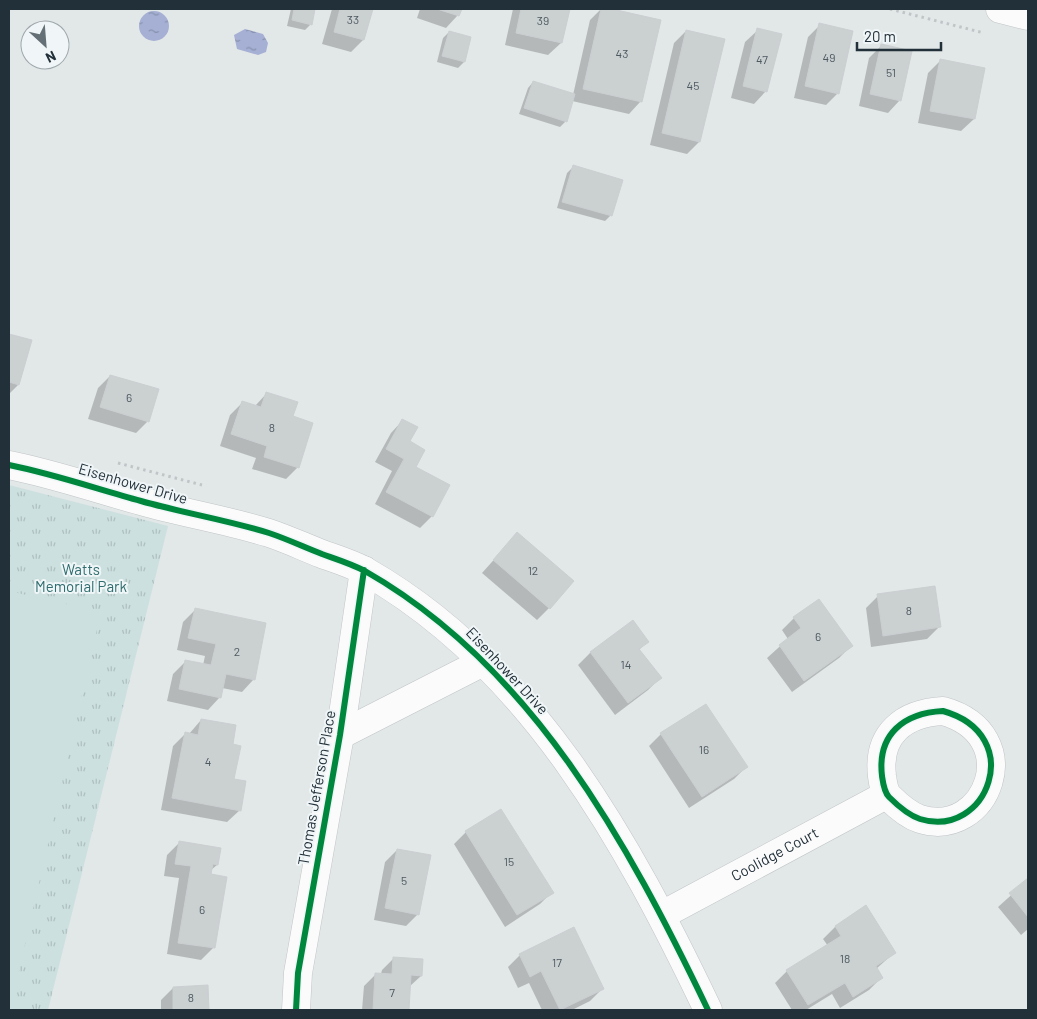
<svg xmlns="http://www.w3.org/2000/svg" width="1037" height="1019" font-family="Barlow,sans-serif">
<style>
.grass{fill:url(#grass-tufts)}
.pitch{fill:#cce0df}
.water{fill:url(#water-ripples)}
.shadow{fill:#0003}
.building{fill:#cbd0d1;stroke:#cbcfd1}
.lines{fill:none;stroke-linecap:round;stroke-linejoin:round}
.street-casing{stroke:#c1c5c6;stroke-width:29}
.path{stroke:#c0c5c8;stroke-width:3;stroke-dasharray:2.5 4;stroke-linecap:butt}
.street{stroke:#fbfbfc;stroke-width:28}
.cycleway-casing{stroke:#f0f6f7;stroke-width:9}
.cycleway{stroke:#00873e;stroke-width:6}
.labels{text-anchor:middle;stroke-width:4;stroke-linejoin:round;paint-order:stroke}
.number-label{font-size:12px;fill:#4d5960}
.street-label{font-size:15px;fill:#223039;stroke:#f0f6f7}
.park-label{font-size:15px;fill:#2f6c6e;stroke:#f0f6f7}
</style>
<defs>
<pattern id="grass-tufts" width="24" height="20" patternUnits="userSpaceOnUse" patternTransform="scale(1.25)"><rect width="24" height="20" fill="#cce0df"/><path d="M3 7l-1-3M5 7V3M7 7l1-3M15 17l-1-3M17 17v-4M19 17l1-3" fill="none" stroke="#afc0c0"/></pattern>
<pattern id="water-ripples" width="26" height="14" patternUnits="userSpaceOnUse" patternTransform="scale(1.25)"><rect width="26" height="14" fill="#a5b0d4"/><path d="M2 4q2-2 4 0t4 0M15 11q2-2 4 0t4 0" fill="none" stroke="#8690ad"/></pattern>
</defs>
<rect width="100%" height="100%" fill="#e2e7e8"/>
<path class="grass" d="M9,485l159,41 -120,484h-39z"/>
<path class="pitch" d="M9,591l92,21 -91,398h-1z"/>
<path class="water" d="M139 26a15 15 0 1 1 30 0a15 15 0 1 1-30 0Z
M245,29l18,5 5,9 -2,9 -8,3 -21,-6 -3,-14z"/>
<path class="shadow" d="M291,9h23l-3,15 -6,6 -18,-4z
M332,9h39l-8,31 -12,12 -29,-8z
M420,9h40l-2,6 -12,13 -29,-10z
M513,9h55l-7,34 -13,12 -43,-10z
M601,9l59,12 -19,80 -12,13 -57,-13 -6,20 -6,6 -41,-13 9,-26 5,-6 40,13 17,-75z
M820,25l18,68 -12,12 -32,-7 14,-61z
M758,30l8,61 -12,13 -23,-6 14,-56z
M686,31l13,111 -12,12 -37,-9 24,-102z
M449,32l21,6 -6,24 -6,6 -21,-6 6,-24z
M881,46l19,54 -12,13 -29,-7 10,-48z
M940,61l34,58 -13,12 -43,-8 10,-50z
M573,167l38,48 -6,6 -48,-13 10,-35z
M9,335l21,6 -12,44 -9,9z
M110,376l38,45 -12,12 -48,-14 10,-31z
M267,393l24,24 7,50 -12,12 -34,-10 4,-11 -36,-12 10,-31 12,-12 13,3z
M403,420l11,48 18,48 -12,12 -45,-24 17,-33 -17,-9 16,-29z
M517,534l32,74 -12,12 -55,-47z
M878,596l61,31 -12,12 -56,8 -5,-39z
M195,610l59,69 -12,13 -20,-4 -2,9 -12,13 -41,-9 6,-27 13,-13 17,4 2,-9 -28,-6 6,-28z
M794,618l57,28 -12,12 -47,34 -25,-34 21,-19 -6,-9z
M632,622l15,19 -8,9 21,28 -12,12 -33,25 -37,-50 12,-12z
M201,720l30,25 2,35 7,30 -13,12 -66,-12 12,-64 12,-12h4z
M661,734l85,33 -12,12 -45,29 -40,-62z
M466,832l86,60 -12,12 -35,23 -51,-83z
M180,842l37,23 -6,5 3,77 -13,13 -34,-6 12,-76 -15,-2 3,-21z
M397,850l21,64 -12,12 -32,-6 11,-58z
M1028,880v49l-7,6 -23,-28z
M866,907l28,46 -18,16 5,9 -12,12 -29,18 -8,-14 -26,16h-14l-17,-27 12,-12 41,-25 -5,-7 12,-12z
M520,955l82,34 -12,12 -18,9h-30l-13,-27 -11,5 -10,-21z
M394,958l27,18 -12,11 -1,23h-46l2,-24 12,-12h5l1,-4z
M207,986l1,24h-47v-10l12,-12z"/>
<path class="building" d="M294,9h21l-3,16 -20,-5z
M340,9h33l-9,31 -30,-8z
M437,9h25l-3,7z
M521,9h49l-8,34 -46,-10z
M601,9h11l49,11 -19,82 -59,-13z
M819,23l34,8 -14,63 -34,-8z
M757,28l25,6 -15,58 -24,-6z
M686,30l39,9 -25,103 -38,-9z
M449,31l22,6 -6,25 -23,-6z
M881,44l31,7 -11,50 -31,-7z
M940,59l45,9 -10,51 -45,-8z
M533,81l42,13 -8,28 -43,-14z
M573,165l50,15 -11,36 -50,-14z
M9,334l23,6 -13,45 -10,-3z
M110,375l49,14 -10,33 -49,-15z
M266,392l32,10 -5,14 20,7 -14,45 -35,-11 3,-11 -36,-12 11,-33 19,6z
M402,419l16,8 -8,14 15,9 -9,17 34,18 -17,32 -47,-25 18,-33 -18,-10z
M517,532l57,49 -24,28 -57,-49z
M935,586l6,41 -58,9 -6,-42z
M819,599l34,47 -49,35 -25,-36 22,-17 -8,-11z
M195,608l71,15 -11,57 -29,-6 -5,24 -42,-9 6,-29 26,5 5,-21 -28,-6z
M633,620l16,22 -10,7 23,29 -34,25 -38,-51z
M706,704l42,63 -46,30 -42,-64z
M201,719l35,6 -3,19 8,2 -7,33 12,2 -5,30 -69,-13 13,-66 13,3z
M501,809l53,84 -37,22 -52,-84z
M179,841l42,7 -3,17 -5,-1 -2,10 16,3 -12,71 -37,-5 13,-77 -16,-2z
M397,849l34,6 -12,60 -34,-7z
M1028,878v39l-19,-24z
M866,905l30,48 -20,13 7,12 -30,19 -8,-14 -37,22 -22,-35 55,-34 -6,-10z
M574,927l30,62 -44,21 -19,-39 -11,6 -11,-23z
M393,957l30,2 -1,17 -11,-1 -2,35h-36l2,-37 17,1z
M208,985l1,25h-36v-23z"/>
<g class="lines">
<defs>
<g id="street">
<path d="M1000,9l28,7"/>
<path d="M9,465c45,9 88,24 132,36 42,12 86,19 128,32 18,6 35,14 53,21 14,5 30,10 43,17 167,95 263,272 343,439"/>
<path d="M943,711c85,24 44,129 -23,108 -12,-4 -22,-13 -31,-22 -5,-5 -6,-14 -7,-21 -5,-42 22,-63 61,-65z"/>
<path d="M340,735l143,-73"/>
<path id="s1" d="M662,915l224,-120"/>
<path d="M296,1010l2,-37 42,-238 24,-165"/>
</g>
</defs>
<use href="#street" class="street-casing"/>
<path class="path" d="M890,9l94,24
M118,463l84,22"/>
<use href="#street" class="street"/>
<defs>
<path id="cycleway" d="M9,465c45,9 88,24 132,36 42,12 86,19 128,32 18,6 35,14 53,21 14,5 30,10 43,17 167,95 263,272 343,439
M943,711c85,24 44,129 -23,108 -12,-4 -22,-13 -31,-22 -5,-5 -6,-14 -7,-21 -5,-42 22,-63 61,-65z
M296,1010l2,-37 42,-238 24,-165"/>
</defs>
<use href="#cycleway" class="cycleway-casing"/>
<use href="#cycleway" class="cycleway"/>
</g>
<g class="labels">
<g class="number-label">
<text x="353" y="24">33</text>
<text x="543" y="25">39</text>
<text x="622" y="58">43</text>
<text x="829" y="62">49</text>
<text x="762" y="64">47</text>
<text x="891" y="77">51</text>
<text x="693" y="90">45</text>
<text x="129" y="402">6</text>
<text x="272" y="432">8</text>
<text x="533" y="575">12</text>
<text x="909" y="615">8</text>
<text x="818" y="641">6</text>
<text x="237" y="656">2</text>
<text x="626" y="669">14</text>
<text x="704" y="754">16</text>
<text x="208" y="766">4</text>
<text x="509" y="866">15</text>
<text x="404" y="885">5</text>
<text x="202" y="914">6</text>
<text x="845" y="963">18</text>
<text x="557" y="967">17</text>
<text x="392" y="997">7</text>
<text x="191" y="1002">8</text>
</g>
<g class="street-label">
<text transform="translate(133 484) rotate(16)" y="5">Eisenhower Drive</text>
<text transform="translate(507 671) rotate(47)" y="5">Eisenhower Drive</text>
<text transform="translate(317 788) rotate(-80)" y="5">Thomas Jefferson Place</text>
<text dy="5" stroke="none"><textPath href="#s1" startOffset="128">Coolidge Court</textPath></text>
</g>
<g class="park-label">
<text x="81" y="575">Watts<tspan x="81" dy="17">Memorial Park</tspan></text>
</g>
</g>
<rect width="1037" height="1019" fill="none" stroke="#223039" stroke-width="20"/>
<g transform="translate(45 45) rotate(154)"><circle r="24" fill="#f0f6f7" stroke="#9ea7ab"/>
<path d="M0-4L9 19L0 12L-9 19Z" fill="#657076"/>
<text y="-8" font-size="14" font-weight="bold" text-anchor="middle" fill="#223039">N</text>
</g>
<path d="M857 42v8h84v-8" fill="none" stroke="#223039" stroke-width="2.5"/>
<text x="864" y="42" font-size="15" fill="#223039" stroke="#f0f6f7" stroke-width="4" paint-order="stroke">20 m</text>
</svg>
